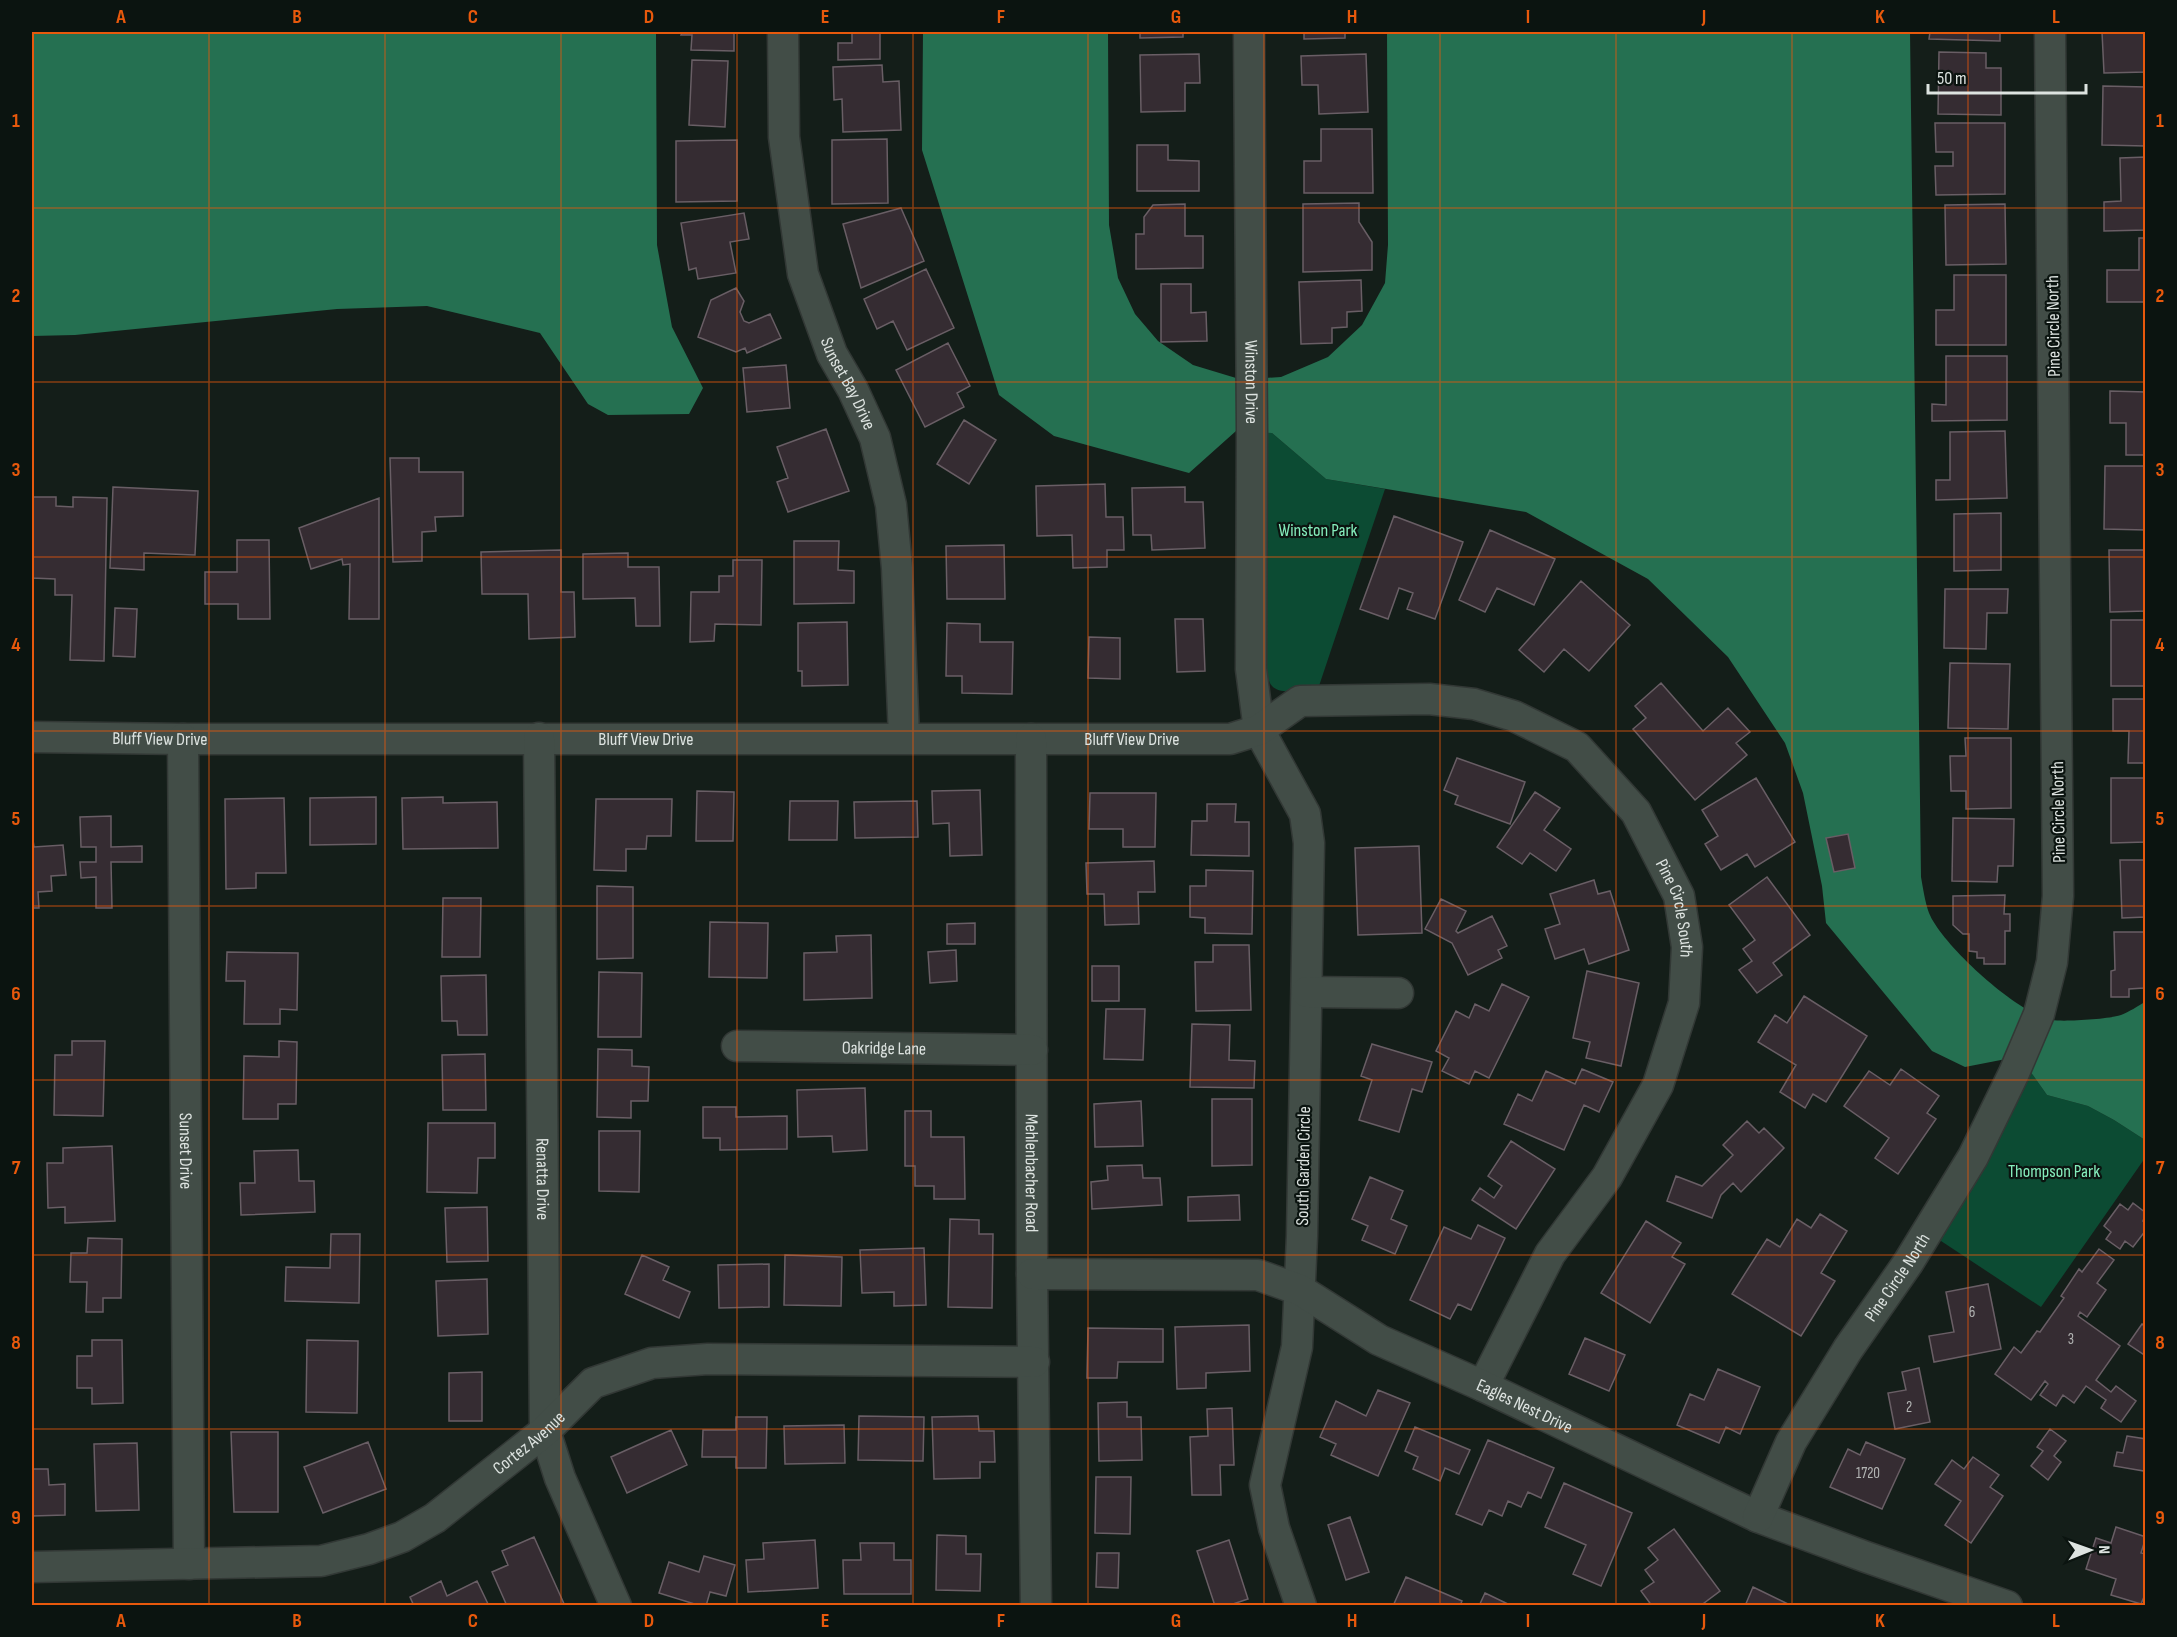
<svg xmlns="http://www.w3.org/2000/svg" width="2177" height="1637" font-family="'Sofia Sans Condensed',sans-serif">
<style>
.green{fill:#0c4b33}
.water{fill:#257051}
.building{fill:#352c32;stroke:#695e65;stroke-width:1.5}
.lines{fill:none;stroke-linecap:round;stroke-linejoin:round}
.minor-casing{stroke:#323835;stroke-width:33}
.minor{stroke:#424d47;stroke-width:30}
.grid{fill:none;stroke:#e8590c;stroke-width:1.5;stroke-opacity:0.55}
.labels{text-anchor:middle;stroke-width:4.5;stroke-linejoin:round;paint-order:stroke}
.number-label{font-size:15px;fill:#b3b5b4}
.street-label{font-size:18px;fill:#dde3e0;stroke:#0b1410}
.park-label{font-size:18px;fill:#85edbc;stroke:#0b1410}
.neatline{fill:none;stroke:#e8590c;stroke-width:2}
.grid-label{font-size:20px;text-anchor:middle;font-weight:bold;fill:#e8590c}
</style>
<rect width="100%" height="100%" fill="#141e19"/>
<path class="green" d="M1265,431l7,2 54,46 59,10 -66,197c-13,2 -36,11 -47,0 -3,-3 -4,-9 -6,-13z
M2030,1071l17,24 41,11 26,14 31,20v18l-104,149 -103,-68z"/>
<path class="water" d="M32,32h624l1,213 15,82 31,61 -14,26 -81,1 -20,-11 -48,-71 -113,-27 -90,3 -262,26 -43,1z
M923,32h185l1,193 9,53 17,36 23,27 35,24 43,13h29l16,-1 47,-20 34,-32 23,-42 3,-38 -1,-213h523l11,845c2,11 4,25 8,36 13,32 89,101 123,107 12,2 58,-1 69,-5 8,-3 17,-9 24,-13v138l-31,-20 -26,-14 -41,-11 -17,-24 -24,-12 -41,8 -33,-16 -106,-128 -4,-37 -19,-93 -18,-50 -57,-86 -80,-78 -122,-67 -200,-33 -54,-46 -36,-2 -47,42 -135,-37 -55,-41 -77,-245z"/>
<path class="building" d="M682,32h52v19l-43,-1 1,-15h-11z
M852,32h28v27l-42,1v-17h14z
M1140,32h43v5l-43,1z
M1304,32h41v6l-41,1z
M1930,32h70v9l-71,-2z
M2102,32h44v40l-42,1z
M1939,52l47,1v15h15v47l-63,-1z
M1199,54l1,29h-15v28l-44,1 -1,-57z
M1366,54l2,58 -49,2 -1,-29h-16l-1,-29z
M692,60l36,1 -3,66 -36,-2z
M882,65l1,17 16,-1 2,49 -58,2 -1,-33 -8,1 -1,-33z
M2103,86l43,1v59l-44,-1z
M1935,123h70v71l-69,1 -1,-29h18v-14h-17z
M1321,129h51l1,64h-69v-32h17z
M887,139l1,64 -56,1v-64z
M737,140v61l-61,1v-61z
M1137,145h31v15l31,1v30h-62z
M2146,157v73l-42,1v-29l17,-1 -1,-43z
M1359,203v19l13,20v28l-69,2v-68z
M1185,204v32h18v32l-67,1v-35h8v-17l9,-12z
M2005,204l1,60 -60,1 -1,-60z
M901,208l23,53 -63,27 -18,-64z
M744,213l5,26 -19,3 6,31 -38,6 -2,-11 -7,2 -8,-47z
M2139,238h7v64h-39v-32h32z
M926,269l28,59 -47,22 -14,-29 -16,8 -13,-30z
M1954,275h52v70h-70v-35h18z
M1361,280l1,31 -15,1v15l-15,1v15l-31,1 -2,-62z
M1161,284h30v29l15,-1 1,29 -46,1z
M736,288l8,13 -4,11 4,9 5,2 21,-9 11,24 -34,15 -2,-5 -9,4 -38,-15 13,-37z
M948,343l22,43 -13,7 7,14 -39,20 -29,-57z
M1946,356h61v64l-75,1v-17l14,1z
M786,365l4,43 -43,4 -4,-44z
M2110,391l36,1v63h-20v-32h-16z
M964,420l32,20 -27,44 -32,-20z
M826,429l23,62 -61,21 -11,-30 11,-4 -11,-31z
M2005,431l2,67 -71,2v-20h14v-48z
M390,458h29v14h44v44l-28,1 1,14 -14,1v29l-29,1z
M2105,466h41v64l-42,-1z
M1105,484l1,33h17l1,33h-17v17l-34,1 -1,-33 -35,1 -1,-50z
M113,487l85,4 -3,64 -51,-2v17l-34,-2z
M1185,487v15h18l2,46 -53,2 -1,-15h-18l-1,-47z
M32,497h24v9l17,1v-10l34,1 -3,163 -34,-1 2,-65h-17v-16l-23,-1z
M379,498v121h-30l1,-55 -7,1 -1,-6 -31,10 -12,-41z
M2001,513v57l-47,1v-57z
M1394,516l69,26 -28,77 -28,-10 6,-16 -14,-5 -11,31 -28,-10z
M1490,530l65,29 -21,46 -37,-17 -12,24 -26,-12z
M237,540h32l1,79h-32v-15h-33v-32h32z
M794,541h45l-1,29 16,1v32l-60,1z
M1004,545l1,54h-58l-1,-53z
M561,550v42h13l1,45 -46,2 -1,-45h-46l-1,-42z
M2109,550h37v61l-36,1z
M628,553v14h31l1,59h-24l-1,-28 -52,1v-45z
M733,560h29l-1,65 -46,-1 -1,17 -24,1 1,-50h28v-16h14z
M1581,581l49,44 -41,46 -25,-22 -20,23 -25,-22z
M1945,589h63l-1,24h-20l-1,36 -42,-1z
M115,608l22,1 -2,48 -22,-1z
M1175,619h28l2,52 -28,1z
M2111,620h35v66h-35z
M847,622l1,63 -46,1v-15h-4v-48z
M947,623l33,1v18h33l-1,52 -50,-1v-17h-16z
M1089,637l31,1v41l-32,-1z
M1950,663l60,1 -2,65 -60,-1z
M1661,683l42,48 25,-23 22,24 -14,11 11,12 -52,45 -62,-71 13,-11 -11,-12z
M2113,699h33v64h-18l1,-32h-16z
M1965,738h46v70l-45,1v-18h-15l-1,-35h16z
M1457,758l68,24 -15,42 -55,-20 3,-8 -14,-6z
M1756,778l39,64 -40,25 -8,-13 -26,16 -16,-26 13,-8 -16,-26z
M2111,778h35v64l-35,1z
M980,790l2,65 -32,1 -1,-33 -16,1 -1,-33z
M697,791l37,1 -1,49h-37z
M1535,792l25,16 -16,22 27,19 -15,22 -26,-18 -8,11 -25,-17z
M1090,793h66l-1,54h-32v-18h-34z
M376,797v47l-66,1v-47z
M443,797v6l54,-1 1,46 -95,1 -1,-51z
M284,798l2,75h-30v15l-30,1 -1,-90z
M596,799h76l-1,37h-24l-1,13h-20v22l-32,-1z
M790,801h48l-1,39h-48z
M917,801l1,36 -63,1 -1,-36z
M1207,804h29l-1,18h14v34l-58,-1 1,-34h15z
M111,816v31l31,-1v16h-31l1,46h-16v-31l-15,1 -1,-16h16v-15h-15l-1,-30z
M1953,818l61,1 -1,47h-15l-1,16 -45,-1z
M32,833l2,14 29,-2 3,30 -15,1 1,15 -14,1 1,16h-7z
M1848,834l7,34 -21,4 -8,-34z
M1419,846l3,87 -64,2 -3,-87z
M2120,860h26v57l-24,1z
M1154,861l1,31h-17l1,32 -34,1 -1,-31h-17l-1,-31z
M1206,870l47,1 -1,63 -47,-1v-15l-15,-1v-31h16z
M1767,877l43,58 -37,28 9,12 -25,18 -18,-23 13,-9 -9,-12 12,-9 -26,-35z
M1594,880l4,14 12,-3 19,59 -40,14 -5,-15 -29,10 -10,-30 15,-5 -10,-30z
M597,886l36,1v71l-36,1z
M2005,895l-1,19h6v17h-5v33h-21v-6h-7v-6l-8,-1v-17h-6l-10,-9v-29z
M443,898h38l-1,59h-38z
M1441,899l25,12 -10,20 2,2 34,-17 15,30 -9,4 4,8 -34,17 -16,-32 -27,-14z
M710,922l58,1 -1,55 -58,-1z
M975,923v21h-28v-20z
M2114,932h32l-2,56 -15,1v8h-18v-26l4,-1z
M871,935l1,63 -68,2v-47l33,-1 -1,-16z
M1213,945h36l2,65 -55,1 -1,-49h18z
M956,950l1,31 -27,2 -2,-31z
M227,952l71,1 -1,57 -17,-1v15h-36l1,-43h-19z
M1092,966h27v35h-27z
M1587,971l52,12 -18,83 -35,-8 4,-16 -17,-4z
M599,972l43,1 -1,64h-43z
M486,975l1,60h-29l-1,-14h-15l-1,-45z
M1502,984l27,13 -40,81 -14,-7 -6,13 -27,-13 7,-13 -13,-7 20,-40 13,7 6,-14 14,7z
M1804,996l63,40 -41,66 -13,-8 -8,14 -25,-16 16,-27 -38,-23 17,-27 12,8z
M1106,1009h39l-2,51 -39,-1z
M1192,1024l38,1 -1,35 26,1 -1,27 -64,-1z
M72,1041h33l-2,75 -49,-1 1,-60h17z
M279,1041l18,1 -1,62h-18v15h-35l1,-63 35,1z
M1372,1044l60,18 -10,30 -10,-3 -13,43 -40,-12 13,-40 -11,-4z
M598,1049l34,1v16l17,1 -1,34h-17v17l-34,-1z
M485,1054l1,56h-43l-1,-55z
M1582,1069l31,13 -14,30 -15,-7 -20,45 -60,-26 14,-30 14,7 14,-30 29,13z
M1901,1069l38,27 -12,17 9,6 -38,55 -23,-16 14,-20 -45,-32 25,-35 21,14z
M865,1088l2,62 -34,2 -1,-16 -34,1 -1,-47z
M1212,1099h40v66l-40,1z
M1141,1101l2,45 -48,1 -1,-43z
M703,1107h33v10l51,-1v33l-67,1v-12h-17z
M905,1111h26v26h33l1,62h-31v-13h-19v-20h-10z
M1747,1121l12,12 5,-5 20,20 -43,44 -8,-9 -12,12 -9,23 -45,-17 9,-25 26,10 31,-31 -10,-10z
M428,1123h67v35h-17l-1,35 -50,-1z
M599,1131h41l-1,61 -40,-1z
M1511,1141l44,28 -39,60 -44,-29 8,-12 14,10 8,-12 -14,-10z
M112,1146l3,75 -50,2v-16l-17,1 -1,-45h16v-15z
M298,1150l1,31h15l1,31 -74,3 -1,-32h15l-1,-32z
M1142,1165l1,13h17l2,27 -70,4 -1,-27 17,-2 -1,-14z
M1370,1177l33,14 -12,28 16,7 -12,28 -33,-14 6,-14 -16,-7z
M1239,1195l1,25 -52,1v-24z
M2133,1203l13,10 -3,8 3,1v8l-13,17 -8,-6 -5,8 -14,-10 5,-7 -7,-6 16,-22 8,6z
M487,1207l1,54 -41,1 -2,-54z
M1820,1214l27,17 -26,42 14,8 -34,55 -69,-42 35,-55 13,8 17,-28 14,9z
M950,1219l29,1v14h14l-1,74 -44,-1z
M1646,1221l35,22 -9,14 13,7 -35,59 -49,-30z
M1478,1225l27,13 -34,72 -13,-6 -8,15 -40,-19 34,-73 27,12z
M331,1234h29l-1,69 -74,-2 1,-34 44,1z
M88,1238l34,1 -1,59h-18v14h-17l1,-30h-17l1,-29h16z
M924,1248l2,57 -32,1v-14l-32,1 -2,-43z
M2099,1249l15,11 -17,23 9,7 -19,27 -7,-5 -2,4 42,30 -24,34 15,12 5,-6 20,15 -15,21 -20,-14 5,-8 -20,-14 -12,17 -11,-8 -7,11 -16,-11 8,-11 -3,-3 -14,19 -36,-26 19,-27 7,6 16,-22 3,1 24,-34 -3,-2 18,-27 3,3z
M642,1255l27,12 -6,13 27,12 -11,26 -54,-24z
M785,1255l57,2 -1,49 -57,-1z
M769,1264v43l-50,1 -1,-43z
M487,1279l1,55 -50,2 -2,-55z
M1988,1284l13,65 -67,13 -5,-26 25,-4 -8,-40z
M2142,1324l4,2v30l-18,-12z
M1249,1325l1,46 -44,2v15l-29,1 -2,-62z
M1088,1328l75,1v33h-45l-1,16h-30z
M1585,1338l40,17 -16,36 -40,-17z
M92,1340h30l1,63 -31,1v-16h-15v-32h15z
M307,1340l51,1 -1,72 -51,-1z
M1919,1368l11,54 -35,7 -7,-36 18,-3 -4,-18z
M1718,1369l42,18 -20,47 -14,-7 -7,16 -42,-18 13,-31 14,6z
M482,1372v49h-33v-48z
M1378,1390l32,13 -32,73 -47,-21 5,-11 -16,-7 16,-36 30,15z
M1127,1402v15h14l1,43 -43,1 -1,-58z
M1232,1408l2,57h-14l1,30h-29l-2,-58 18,-1 -1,-27z
M859,1416l65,1 -1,44 -65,-1z
M978,1416l1,15h15l1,31h-15v16l-46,1 -2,-62z
M736,1417h31l-1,51h-30v-11h-34l1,-27h33z
M844,1425l1,38 -60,1 -1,-38z
M1415,1427l55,23 -11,24 -14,-6 -5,13 -27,-12 5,-12 -13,-6z
M2050,1429l16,12 -12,15 7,6 -13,18 -17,-14 12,-15 -6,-4z
M671,1430l16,35 -60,28 -16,-36z
M231,1432h47v80h-44z
M2127,1436l19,3 -2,32 -30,-5 3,-14 6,1z
M1488,1440l66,28 -13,30 -13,-6 -7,15 -13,-6 -6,15 -13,-6 -7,15 -26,-11z
M368,1442l18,47 -63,24 -19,-46z
M1866,1442l39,17 -23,50 -52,-22 18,-38 12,6z
M137,1443l2,67 -43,1 -2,-67z
M32,1454v15h16l1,16 16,-1v31l-33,1z
M1973,1457l26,18 -9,12 13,9 -32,47 -26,-18 16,-24 -26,-17 17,-24 12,9z
M1096,1477h35l-1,57 -35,-1z
M1564,1483l68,30 -31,73 -28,-12 13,-29 -41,-18z
M1350,1517l19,55 -23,8 -18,-55z
M2116,1527l30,10 -5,16 5,1v38l-5,12 -30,-9 5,-16 -30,-10 10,-31 15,5z
M1674,1529l46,62 -20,15h-48l-11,-15 13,-9 -9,-12 13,-10 -10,-12z
M937,1535l29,1v18h15l-1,37 -44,-1z
M534,1537l31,69h-58l-15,-34 16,-7 -6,-14z
M815,1540l3,48 -70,4 -2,-32 18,-1 -1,-16z
M1229,1540l19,59 -21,7h-12l-18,-55z
M860,1543h34v17h17v34h-67l-1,-34h18z
M1097,1553h22l-1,35 -22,-1z
M704,1556l31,9 -9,31 -16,-4 -4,14h-5l-42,-13 10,-31 30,10z
M1406,1577l56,24 -2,5h-67z
M441,1581l6,15 30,-15 12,25h-75l-4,-9z
M1753,1587l39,19h-47z
M1485,1593l27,13h-33z"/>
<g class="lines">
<defs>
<g id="minor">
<path id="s1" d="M783,32l1,105 19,137 29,80 21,36 22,48 16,67 6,63 7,169"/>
<path id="s2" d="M1249,32l3,400 -1,237 8,61 46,84 4,29 -7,393 -5,111 -32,138 9,43 27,78"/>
<path id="s3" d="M32,737l151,2h1047l29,-9 41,-29 129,-2 45,5 40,12 63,31 59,65 43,84 8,51 -3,56 -26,82 -51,92 -57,77 -67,132"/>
<path id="s4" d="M539,738l6,693 15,47 56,128"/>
<path id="s5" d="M183,739l6,825"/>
<path id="s6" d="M1031,739l1,535 4,332"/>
<path d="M1307,992l91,1"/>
<path id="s7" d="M737,1046l295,4"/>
<path id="s8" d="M1032,1274l226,1 42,15 79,50 104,46 275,131 108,40 141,49"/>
<path id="s9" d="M1758,1517l33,-75 57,-93 60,-86 65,-106 41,-84 25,-59 13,-52 6,-66 -8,-864"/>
<path id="s10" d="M32,1567l289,-6 48,-12 33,-12 33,-19 110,-87 48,-48 59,-20 56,-4 326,3"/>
</g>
</defs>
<use href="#minor" class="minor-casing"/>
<use href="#minor" class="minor"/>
</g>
<path class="grid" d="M209,32v1574M385,32v1574M561,32v1574M737,32v1574M913,32v1574M1088,32v1574M1264,32v1574M1440,32v1574M1616,32v1574M1792,32v1574M1968,32v1574M32,208h2114M32,382h2114M32,557h2114M32,731h2114M32,906h2114M32,1080h2114M32,1255h2114M32,1429h2114"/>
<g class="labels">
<g class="number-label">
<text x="1972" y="1317">6</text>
<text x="2071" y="1344">3</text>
<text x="1909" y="1412">2</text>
<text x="1868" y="1478">1720</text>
</g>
<g class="street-label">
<text transform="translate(2053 326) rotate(-91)" y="6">Pine Circle North</text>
<text dy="6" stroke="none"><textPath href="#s2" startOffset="350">Winston Drive</textPath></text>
<text dy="6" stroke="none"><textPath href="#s1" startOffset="362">Sunset Bay Drive</textPath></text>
<text dy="6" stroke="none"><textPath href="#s3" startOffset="128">Bluff View Drive</textPath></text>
<text dy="6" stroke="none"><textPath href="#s3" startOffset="614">Bluff View Drive</textPath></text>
<text dy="6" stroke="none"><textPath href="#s3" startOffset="1100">Bluff View Drive</textPath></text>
<text transform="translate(2058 812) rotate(-91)" y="6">Pine Circle North</text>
<text dy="6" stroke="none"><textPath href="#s3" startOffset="1758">Pine Circle South</textPath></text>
<text dy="6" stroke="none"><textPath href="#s7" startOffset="147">Oakridge Lane</textPath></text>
<text dy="6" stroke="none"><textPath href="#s5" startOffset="412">Sunset Drive</textPath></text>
<text transform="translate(1303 1166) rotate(-89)" y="6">South Garden Circle</text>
<text dy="6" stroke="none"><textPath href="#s6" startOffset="434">Mehlenbacher Road</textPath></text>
<text dy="6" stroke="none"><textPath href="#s4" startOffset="441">Renatta Drive</textPath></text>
<text dy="6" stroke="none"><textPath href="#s9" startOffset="278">Pine Circle North</textPath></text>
<text dy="6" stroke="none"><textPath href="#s8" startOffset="524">Eagles Nest Drive</textPath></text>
<text dy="6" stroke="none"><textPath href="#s10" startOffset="532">Cortez Avenue</textPath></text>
</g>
<g class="park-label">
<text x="1318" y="536">Winston Park</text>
<text x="2054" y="1177">Thompson Park</text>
</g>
</g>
<rect width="2177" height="1637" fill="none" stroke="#0b1410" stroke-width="66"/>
<g transform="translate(2090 1550) rotate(89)" stroke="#0b1410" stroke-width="4.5" paint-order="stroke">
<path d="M0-4.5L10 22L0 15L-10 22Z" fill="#dde3e0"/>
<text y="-9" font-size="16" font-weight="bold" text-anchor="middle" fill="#dde3e0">N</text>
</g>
<path d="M1928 84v9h158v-9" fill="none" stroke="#dde3e0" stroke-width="3"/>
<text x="1937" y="84" font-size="18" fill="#dde3e0" stroke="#0b1410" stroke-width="4.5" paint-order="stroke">50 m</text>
<rect x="33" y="33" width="2111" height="1571" class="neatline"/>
<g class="grid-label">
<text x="121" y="23">A</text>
<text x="297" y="23">B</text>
<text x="473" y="23">C</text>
<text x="649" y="23">D</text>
<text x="825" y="23">E</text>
<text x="1001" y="23">F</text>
<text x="1176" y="23">G</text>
<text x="1352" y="23">H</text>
<text x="1528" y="23">I</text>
<text x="1704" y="23">J</text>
<text x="1880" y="23">K</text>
<text x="2056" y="23">L</text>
<text x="16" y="127">1</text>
<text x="2160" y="127">1</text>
<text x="16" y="302">2</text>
<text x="2160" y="302">2</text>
<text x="16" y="476">3</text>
<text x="2160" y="476">3</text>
<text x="16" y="651">4</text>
<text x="2160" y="651">4</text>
<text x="16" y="825">5</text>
<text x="2160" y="825">5</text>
<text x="16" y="1000">6</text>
<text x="2160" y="1000">6</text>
<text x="16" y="1174">7</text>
<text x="2160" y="1174">7</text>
<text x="16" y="1349">8</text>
<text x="2160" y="1349">8</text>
<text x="16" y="1524">9</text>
<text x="2160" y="1524">9</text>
<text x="121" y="1627">A</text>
<text x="297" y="1627">B</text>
<text x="473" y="1627">C</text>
<text x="649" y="1627">D</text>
<text x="825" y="1627">E</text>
<text x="1001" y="1627">F</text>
<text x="1176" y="1627">G</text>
<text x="1352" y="1627">H</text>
<text x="1528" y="1627">I</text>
<text x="1704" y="1627">J</text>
<text x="1880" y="1627">K</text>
<text x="2056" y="1627">L</text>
</g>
</svg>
